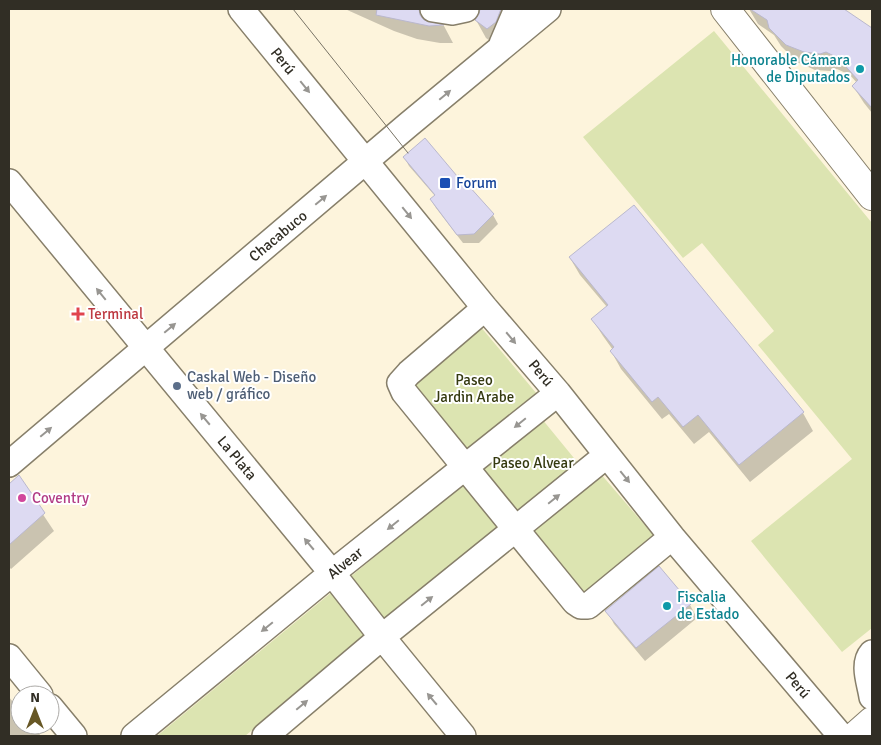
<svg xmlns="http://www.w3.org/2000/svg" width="881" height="745" font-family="Signika,sans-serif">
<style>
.green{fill:#dce4b1}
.shadow{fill:#0003}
.building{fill:#dddaf2;stroke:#bab8ce}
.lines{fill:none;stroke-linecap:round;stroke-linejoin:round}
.minor-casing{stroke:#877f6a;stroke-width:28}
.major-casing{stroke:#877f6a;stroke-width:30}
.minor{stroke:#fff;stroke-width:25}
.major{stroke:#fff;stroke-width:28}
.tram{stroke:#787365;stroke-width:1}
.oneway{fill:#989692}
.culture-dot{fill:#0f9aa8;stroke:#fff;stroke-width:2}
.transit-dot{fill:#1a4fb4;stroke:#fff;stroke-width:2}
.health-dot{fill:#e0444e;stroke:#fff;stroke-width:2}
.service-dot{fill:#5c6f8a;stroke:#fff;stroke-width:2}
.hotel-dot{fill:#d1479c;stroke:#fff;stroke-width:2}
.labels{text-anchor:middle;stroke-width:4;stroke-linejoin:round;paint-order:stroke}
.culture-label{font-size:15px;fill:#0d838f;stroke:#fff;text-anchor:end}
.street-label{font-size:15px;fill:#312e25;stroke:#fff}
.transit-label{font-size:15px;fill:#164399;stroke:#fff;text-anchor:start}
.health-label{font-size:15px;fill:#be3a42;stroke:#fff;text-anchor:start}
.service-label{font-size:15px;fill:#4e5e75;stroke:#fff;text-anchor:start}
.park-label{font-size:15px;fill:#353a10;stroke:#fff}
.hotel-label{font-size:15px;fill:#b23c85;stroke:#fff;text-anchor:start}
</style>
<rect width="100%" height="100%" fill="#fdf4dc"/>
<path class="green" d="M714,31l158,192v405l-30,24 -91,-111 101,-82 -94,-114 16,-14 -72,-88 -19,15 -100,-121z
M480,326l57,68 -70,58 -57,-68z
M542,419l36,44 -333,273h-88z
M600,473l55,64 -68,58 -55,-65z"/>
<path class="shadow" d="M345,9h198l-46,37 -11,-8 -10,-18 6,-7 -8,-1 -42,5 -3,7 15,2 9,17h-13l-23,-4 -23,-8z
M749,9h93l30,20v84l-8,-10 -11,-17 4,-3 -7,-8 -13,-6 -7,2 -15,-1 -18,-8 -16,-16 -7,-11 -16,-11z
M404,157l53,21 17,14 19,23 5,9 -19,19h-16l-27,-35 -5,-8 4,-4 -26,-30z
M634,206l169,207 10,18 -63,51 -41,-50 -15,12 -25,-30 -7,5 -41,-50 -10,-18 2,-1 -10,-14 -11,-17 15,-12 -27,-32 -10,-17z
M18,477l36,54 -43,38 -2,-2v-82z
M690,605l7,13 -52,43 -31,-37 -7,-13z
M9,697l11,14v14h12l9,11h-32z"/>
<path class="building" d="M377,9h42l1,6 4,5 20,5 -15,1 -53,-11z
M480,9h21l-5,13 -9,7 -12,-9 4,-6z
M750,9h94l28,19v80l-20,-22 6,-6 -20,-22 -12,-6 -6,2 -16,-2 -18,-7 -17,-17 -2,-8z
M425,138l32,38 2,-1 35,39 -20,20 -17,1 -27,-36 5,-4 -32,-38z
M634,205l170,207 -65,53 -41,-50 -15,12 -25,-30 -6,5 -42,-51 4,-4 -23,-28 17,-14 -39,-48z
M19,475l26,38 -36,32v-61z
M659,566l32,38 -55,44 -31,-37z"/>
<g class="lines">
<defs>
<path id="minor" d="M241,9l244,299 73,85 114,144 169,199
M433,9l19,3 14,-3
M502,44l15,-35
M9,182l323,391 50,64 81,99
M485,308l-76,65 -9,10 4,9 171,210 6,4h7l84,-69
M9,464l399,-339 140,-116
M872,653c-10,11 -2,30 0,44
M9,657l31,38
M50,707l24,29
M134,736l198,-163 226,-180
M265,736l117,-99 225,-182"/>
<path id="major" d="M725,9l147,187
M855,736l17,-15"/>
</defs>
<use href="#minor" class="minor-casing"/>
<use href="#major" class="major-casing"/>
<use href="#minor" class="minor"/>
<use href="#major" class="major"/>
<path class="tram" d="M293,9l115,144"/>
</g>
<defs><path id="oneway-solid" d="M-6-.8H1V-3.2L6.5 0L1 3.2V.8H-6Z" transform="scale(1.25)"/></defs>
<g class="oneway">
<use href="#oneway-solid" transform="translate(305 87) rotate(51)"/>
<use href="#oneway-solid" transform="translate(445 95) rotate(-40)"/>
<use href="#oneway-solid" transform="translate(321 200) rotate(-40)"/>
<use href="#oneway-solid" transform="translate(407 213) rotate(51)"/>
<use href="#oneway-solid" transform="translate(101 294) rotate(-129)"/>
<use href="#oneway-solid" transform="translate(170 328) rotate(-40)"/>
<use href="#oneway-solid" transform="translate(511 338) rotate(50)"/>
<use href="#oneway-solid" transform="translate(205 419) rotate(-130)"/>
<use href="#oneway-solid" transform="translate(520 423) rotate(141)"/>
<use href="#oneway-solid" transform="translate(46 432) rotate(-40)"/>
<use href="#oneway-solid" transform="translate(625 477) rotate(51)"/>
<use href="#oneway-solid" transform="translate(554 499) rotate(-39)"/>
<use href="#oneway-solid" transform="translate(393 525) rotate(141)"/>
<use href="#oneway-solid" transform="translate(309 544) rotate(-130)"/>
<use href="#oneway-solid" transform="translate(427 601) rotate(-39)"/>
<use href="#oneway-solid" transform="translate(267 627) rotate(141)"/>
<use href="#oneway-solid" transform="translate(432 699) rotate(-130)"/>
<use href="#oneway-solid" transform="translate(302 705) rotate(-40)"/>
</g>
<g class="culture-dot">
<circle cx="860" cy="69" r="5"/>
<circle cx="667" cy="606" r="5"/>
</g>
<rect class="transit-dot" x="439" y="177" width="12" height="12" rx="2.5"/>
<path class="health-dot" d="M75.5 306.5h5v5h5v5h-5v5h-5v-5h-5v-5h5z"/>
<circle class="service-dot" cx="177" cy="386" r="5"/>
<circle class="hotel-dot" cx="22" cy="498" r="5"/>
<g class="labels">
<g class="culture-label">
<text x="850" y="65">Honorable Cámara<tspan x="850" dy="17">de Diputados</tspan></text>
<text x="677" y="602" text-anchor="start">Fiscalia<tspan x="677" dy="17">de Estado</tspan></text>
</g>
<g class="street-label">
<text transform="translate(283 61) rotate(51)" y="5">Perú</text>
<text transform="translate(278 236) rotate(-40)" y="5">Chacabuco</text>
<text transform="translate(541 373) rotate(50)" y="5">Perú</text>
<text transform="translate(237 458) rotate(50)" y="5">La Plata</text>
<text transform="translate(345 563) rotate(-39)" y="5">Alvear</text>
<text transform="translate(798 685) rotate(50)" y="5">Perú</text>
</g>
<g class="transit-label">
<text x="456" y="188">Forum</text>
</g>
<g class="health-label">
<text x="88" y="319">Terminal</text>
</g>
<g class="service-label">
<text x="187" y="382">Caskal Web - Diseño<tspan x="187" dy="17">web / gráfico</tspan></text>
</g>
<g class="park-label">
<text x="474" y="385">Paseo<tspan x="474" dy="17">Jardin Arabe</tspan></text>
<text x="533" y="468">Paseo Alvear</text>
</g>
<g class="hotel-label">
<text x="32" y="503">Coventry</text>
</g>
</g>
<rect width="881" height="745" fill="none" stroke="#312e25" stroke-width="20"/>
<g transform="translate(35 710)"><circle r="24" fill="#ffffff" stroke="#adaba8"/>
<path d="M0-4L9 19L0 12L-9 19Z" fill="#675725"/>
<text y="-8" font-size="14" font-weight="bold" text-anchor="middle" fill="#312e25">N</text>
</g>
</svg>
